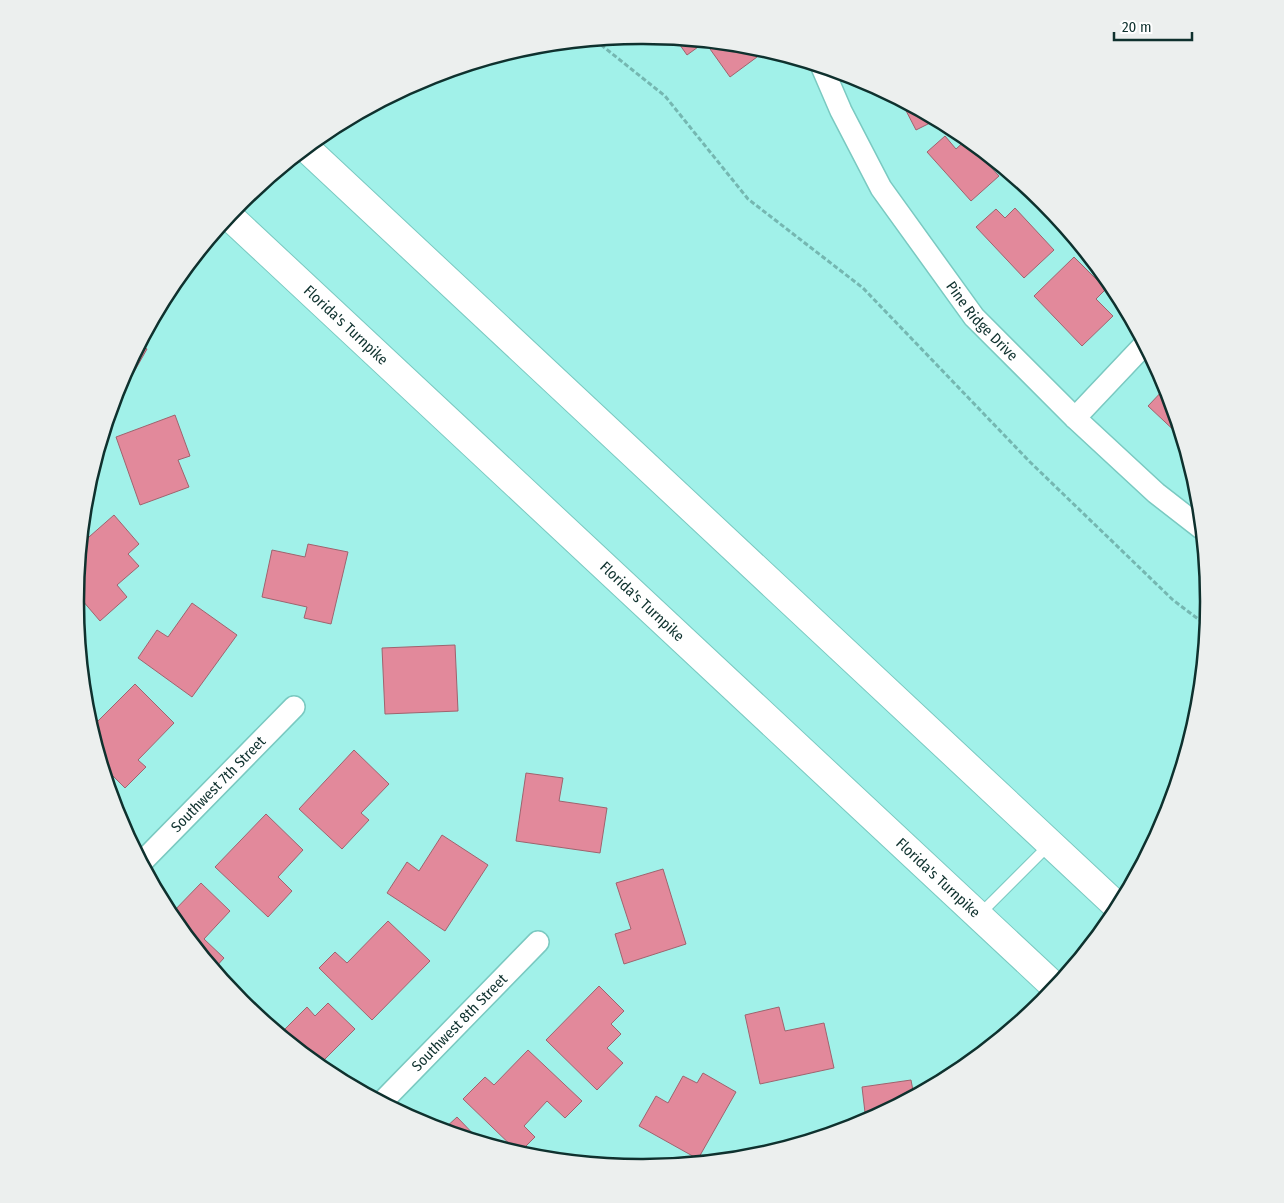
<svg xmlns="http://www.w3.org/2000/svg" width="1284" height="1203" font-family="'Fira Sans Condensed',sans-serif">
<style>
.building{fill:#e2899b;stroke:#9f636e}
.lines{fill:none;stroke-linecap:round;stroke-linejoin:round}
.lane-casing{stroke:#7ac9c1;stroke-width:12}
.street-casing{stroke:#7ac9c1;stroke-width:24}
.highway-casing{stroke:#7ac9c1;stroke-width:30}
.path{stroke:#75b7b1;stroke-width:3;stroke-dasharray:5 2.5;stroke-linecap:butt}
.lane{stroke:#fff;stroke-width:10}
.street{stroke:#fff;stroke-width:21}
.highway{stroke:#fff;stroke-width:28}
.labels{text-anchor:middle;stroke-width:4;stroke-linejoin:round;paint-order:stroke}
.street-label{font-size:15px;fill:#0f312e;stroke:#fff}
.rim{fill:none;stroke:#0f312e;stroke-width:2.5}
</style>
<rect width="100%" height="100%" fill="#a1f1e9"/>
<path class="building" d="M675,38l74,8 8,11 -27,20 -25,-35 -18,13z
M901,101l35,19 -20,10z
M945,136l11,13 11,-10 23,19 -4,4 13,14 -28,25 -44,-49z
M1015,208l39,42 -30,28 -48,-51 20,-18 9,9z
M1074,257l32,32 -10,10 17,17 -31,30 -48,-50z
M140,345l7,4 -33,58 -2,-1 7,-22z
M1166,387l15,50 -33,-31z
M175,415l15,41 -12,4 11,27 -49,18 -24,-68z
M114,515l25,29 -11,10 11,12 -22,19 10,12 -27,24 -24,-28 5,-49z
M308,544l40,8 -17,72 -27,-6 3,-11 -45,-10 10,-47 33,7z
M192,603l45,32 -45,62 -54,-39 19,-28 11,7z
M455,645l3,66 -73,3 -3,-66z
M135,684l39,39 -36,37 8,7 -21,21 -22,-22 -13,-43 3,3z
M354,750l35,34 -28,29 8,7 -27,29 -43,-40z
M526,773l37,5 -4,23 48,7 -7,45 -84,-12z
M266,814l37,36 -25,27 14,14 -24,26 -53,-50z
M442,835l46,30 -43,66 -58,-38 20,-31 12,9z
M663,869l23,75 -62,20 -9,-30 16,-5 -15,-46z
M201,883l29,28 -26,28 20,19 -10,11 -44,-54z
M388,921l42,40 -58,59 -53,-52 16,-16 12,11z
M599,986l25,25 -13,13 10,10 -14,14 16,15 -26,27 -51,-50z
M328,1003l27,26 -36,36 5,5 -44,-36 27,-27 8,9z
M779,1007l6,24 39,-8 10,45 -74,16 -15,-69z
M528,1050l54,51 -17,17 -18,-17 -23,25 11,11 -16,16 -56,-54 22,-22 9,8z
M703,1073l33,19 -38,67 -59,-33 17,-30 12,7 15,-27 14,7z
M911,1080l3,16 -48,25 -4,-34z
M457,1117l24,25 -38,-12z"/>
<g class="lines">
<defs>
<path id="lane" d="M979,915l71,-71"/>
<g id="street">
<path id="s1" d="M822,67l19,44 40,77 93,129 101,101 81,75 45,35"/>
<path d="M1075,418l69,-73"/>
<path id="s2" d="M142,862l152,-155"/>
<path id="s3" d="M382,1102l156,-160"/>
</g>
<g id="highway">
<path d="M306,148l812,759"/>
<path id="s4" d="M229,216l826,771"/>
</g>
</defs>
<use href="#lane" class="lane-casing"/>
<use href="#street" class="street-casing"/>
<use href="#highway" class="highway-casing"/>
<path class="path" d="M595,40l70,56 83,103 115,89 167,174 143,138 33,25"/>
<use href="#lane" class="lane"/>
<use href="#street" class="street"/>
<use href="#highway" class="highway"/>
</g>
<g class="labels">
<g class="street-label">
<text dy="5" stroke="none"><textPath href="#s1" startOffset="302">Pine Ridge Drive</textPath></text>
<text dy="5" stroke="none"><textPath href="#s4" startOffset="160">Florida's Turnpike</textPath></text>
<text dy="5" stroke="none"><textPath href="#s4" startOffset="565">Florida's Turnpike</textPath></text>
<text dy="5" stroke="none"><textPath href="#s2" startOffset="109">Southwest 7th Street</textPath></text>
<text dy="5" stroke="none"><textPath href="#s4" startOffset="970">Florida's Turnpike</textPath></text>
<text dy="5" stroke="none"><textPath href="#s3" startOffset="111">Southwest 8th Street</textPath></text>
</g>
</g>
<path d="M0 0H1284V1203H0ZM641 44H643A557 557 0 0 1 1200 601V602A557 557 0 0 1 643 1159H641A557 557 0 0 1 84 602V601A557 557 0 0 1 641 44Z" fill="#ecefee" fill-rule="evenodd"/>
<path class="rim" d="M641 44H643A557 557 0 0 1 1200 601V602A557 557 0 0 1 643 1159H641A557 557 0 0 1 84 602V601A557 557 0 0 1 641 44Z"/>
<path d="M1114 32v8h78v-8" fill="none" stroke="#0f312e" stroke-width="2.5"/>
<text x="1122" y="32" font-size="15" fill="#0f312e" stroke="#ffffff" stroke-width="4" paint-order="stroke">20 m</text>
</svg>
